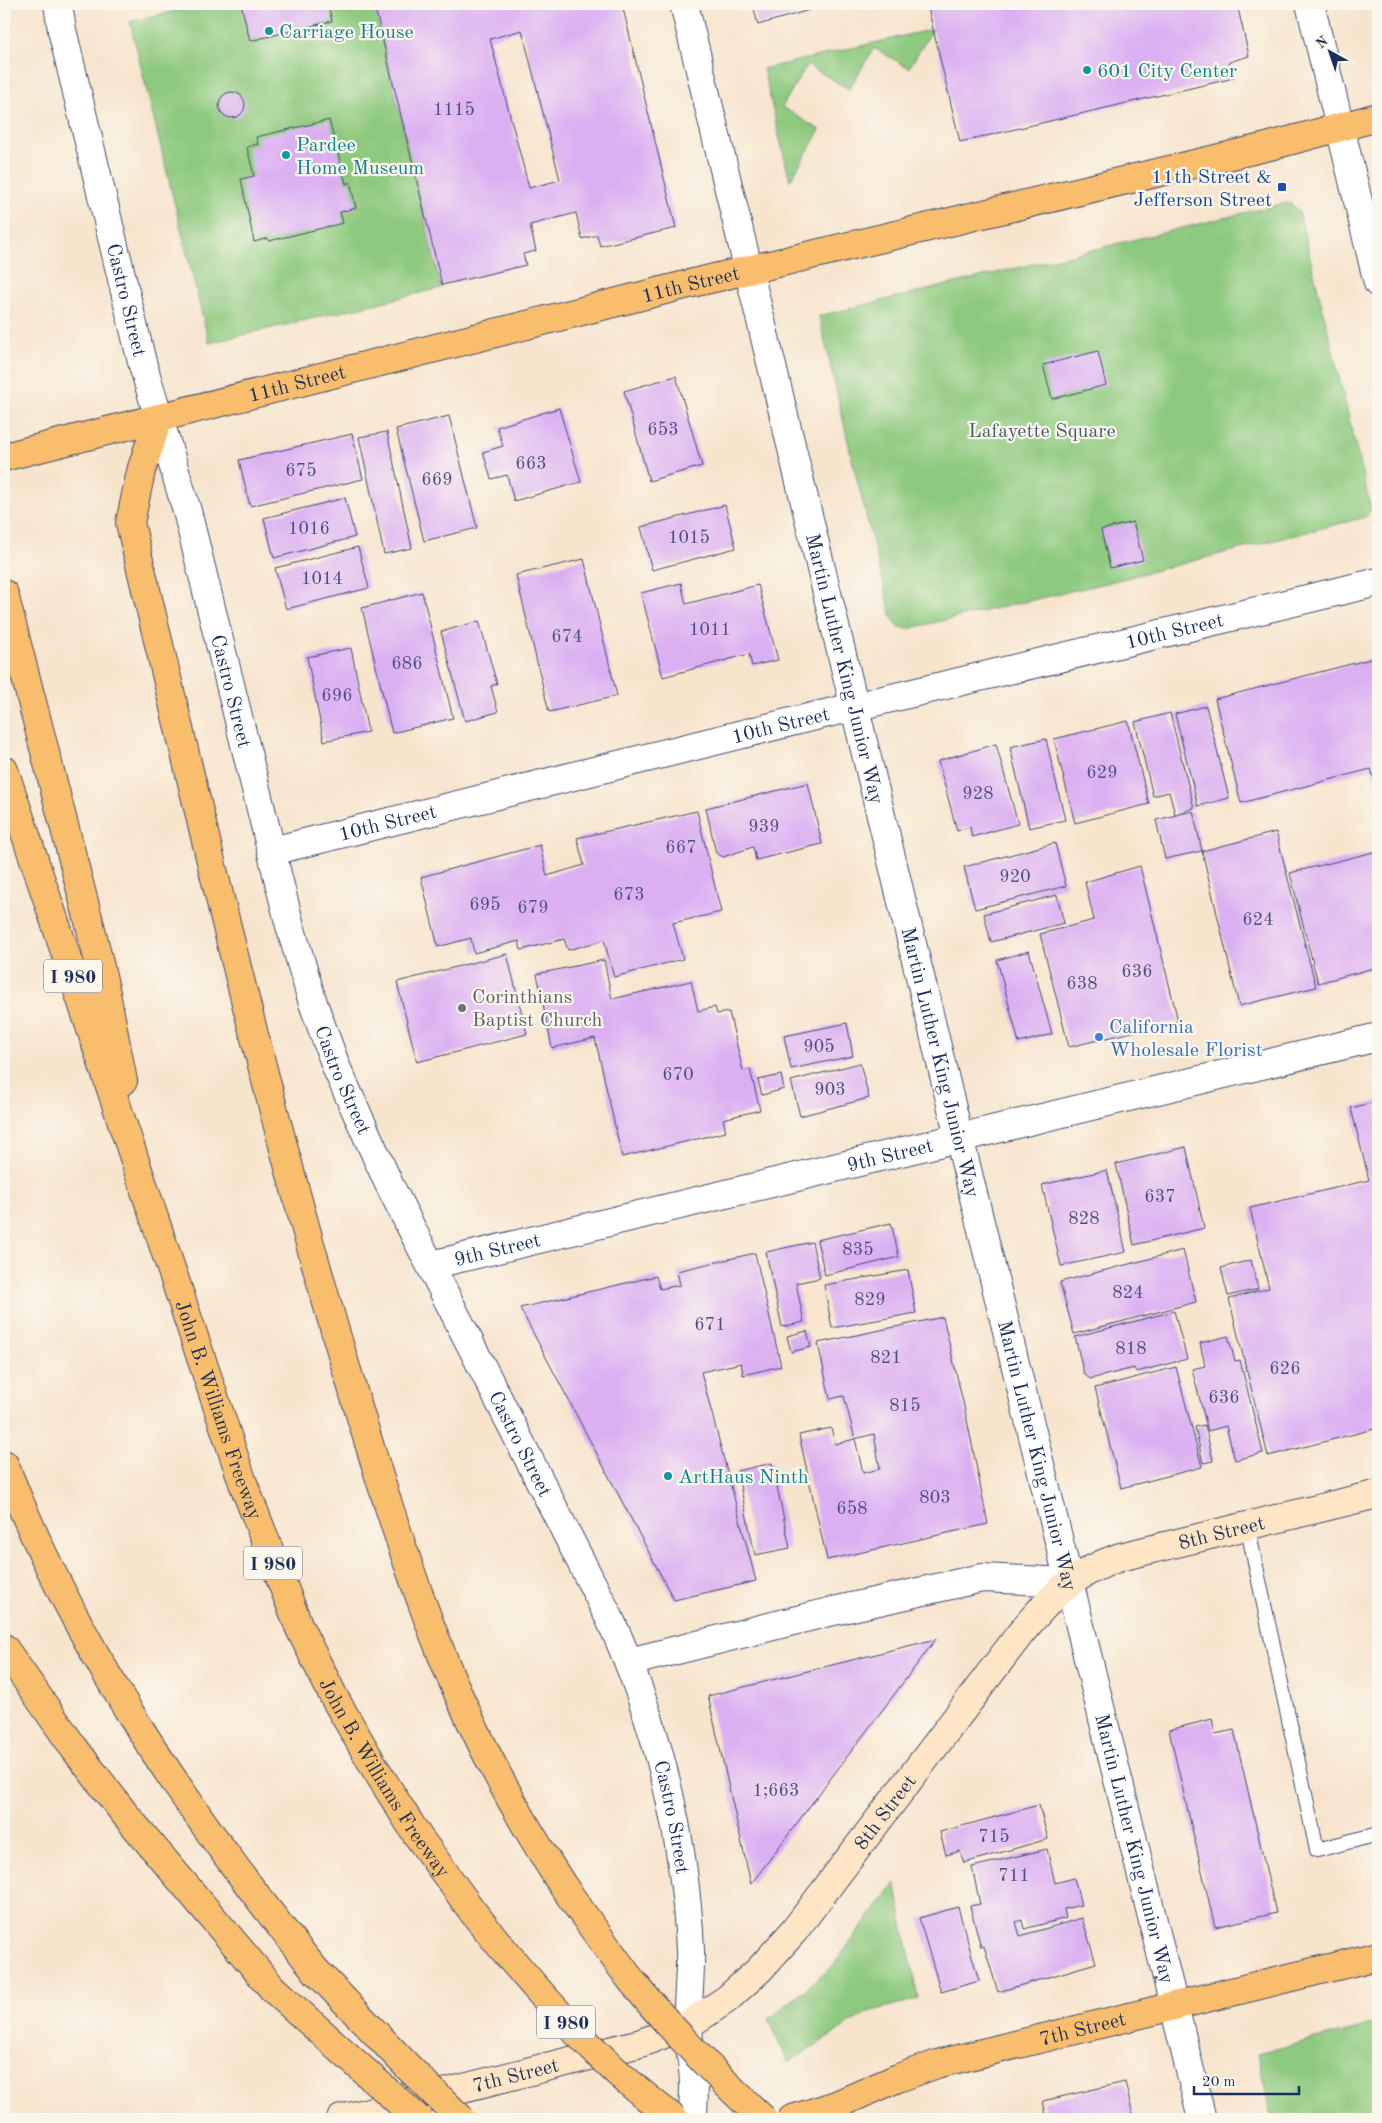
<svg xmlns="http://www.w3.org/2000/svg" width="1382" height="2123" font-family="'Old Standard TT',serif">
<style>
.green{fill:#8dc97e;stroke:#547c6e}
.building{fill:#dbb0f2;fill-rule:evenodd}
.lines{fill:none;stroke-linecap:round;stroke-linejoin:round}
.service-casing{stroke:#3c4a6f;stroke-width:16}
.minor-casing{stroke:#3c4a6f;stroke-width:30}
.tertiary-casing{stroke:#3c4a6f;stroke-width:30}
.secondary-casing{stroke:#3c4a6f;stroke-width:30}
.primary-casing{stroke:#3c4a6f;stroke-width:30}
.motorway-casing{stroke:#3c4a6f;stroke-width:30}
.service{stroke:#fff;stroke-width:14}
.minor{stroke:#fff;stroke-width:28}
.tertiary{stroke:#fff;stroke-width:28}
.secondary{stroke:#fde5c5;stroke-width:28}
.primary{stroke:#f9be6d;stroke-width:28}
.motorway{stroke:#f9be6d;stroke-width:28}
.motorway-bridge-casing{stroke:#3c4a6f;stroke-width:30;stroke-linecap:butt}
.motorway-bridge{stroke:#f9be6d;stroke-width:28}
.culture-dot{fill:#0f9aa8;stroke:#fbf7ec;stroke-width:2}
.transit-dot{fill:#1a4fb4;stroke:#fbf7ec;stroke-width:2}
.worship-dot{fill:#6b7280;stroke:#fbf7ec;stroke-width:2}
.shop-dot{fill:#3f7fe0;stroke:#fbf7ec;stroke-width:2}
.labels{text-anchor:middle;stroke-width:4.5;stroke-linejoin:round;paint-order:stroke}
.number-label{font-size:18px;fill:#4b4f83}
.shield{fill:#fbf7ec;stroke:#5e6b89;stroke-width:1}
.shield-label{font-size:19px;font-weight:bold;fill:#1b2f5e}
.culture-label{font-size:20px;fill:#0d838f;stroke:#fbf7ec;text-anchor:start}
.transit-label{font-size:20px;fill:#164399;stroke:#fbf7ec;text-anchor:end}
.street-label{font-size:20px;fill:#1b2f5e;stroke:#fbf7ec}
.park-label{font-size:20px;fill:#3d5d68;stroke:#fbf7ec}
.worship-label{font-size:20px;fill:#5b616d;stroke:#fbf7ec;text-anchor:start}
.shop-label{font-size:20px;fill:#366cbe;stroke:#fbf7ec;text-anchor:start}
</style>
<rect width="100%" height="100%" fill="#fbf7ec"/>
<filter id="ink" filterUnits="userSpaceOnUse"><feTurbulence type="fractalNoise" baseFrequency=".02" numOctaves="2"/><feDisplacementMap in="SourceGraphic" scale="10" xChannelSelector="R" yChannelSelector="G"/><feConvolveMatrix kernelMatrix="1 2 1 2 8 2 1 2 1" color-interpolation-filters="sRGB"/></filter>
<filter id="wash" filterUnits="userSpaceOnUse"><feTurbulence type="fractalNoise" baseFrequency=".0096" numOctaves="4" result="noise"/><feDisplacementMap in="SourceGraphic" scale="20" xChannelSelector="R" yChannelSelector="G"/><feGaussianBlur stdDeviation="1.12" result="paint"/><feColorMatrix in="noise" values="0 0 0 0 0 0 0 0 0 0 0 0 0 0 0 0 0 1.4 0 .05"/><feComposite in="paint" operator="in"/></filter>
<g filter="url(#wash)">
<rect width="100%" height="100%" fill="#f7e4cd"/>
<path class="green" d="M203,4h171l67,284 -232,55 -79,-321z
M933,29l-24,39 -35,-20 -25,41 -42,-24 -25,42 38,23 -30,51 -27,-112z
M1285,203l7,1 7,7 72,298 -5,8 -260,66 -199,46 -9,-3 -6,-8 -36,-142 -37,-160z
M895,1883l23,116 -50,13 -80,51 -19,-44 62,-51z
M1378,2023v96h-106l-15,-65z"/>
<g id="blocks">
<path class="building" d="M241,4h87l4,17 -82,20z
M374,4h248l54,224 -76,18 -3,-11 -15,4 -6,-26 -46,12 6,26 -13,3 3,11 -84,20zM522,30l38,150 -31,8 -39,-149z
M753,4h77l-72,21z
M927,4h310l12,52 -20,6 5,16 -274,64z
M219 105a13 13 0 1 1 26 0a13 13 0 1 1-26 0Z
M329,120l17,64 4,-2 6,26 -16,4 3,11 -74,18 -1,-3 -14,4 -13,-63 13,-3 -7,-29 11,-3 -2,-7z
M1098,351l8,34 -54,14 -9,-34z
M676,376l26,90 -53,15 -25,-90z
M559,408l22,74 -67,19 -7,-26 -16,4 -8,-27 20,-6 -6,-19z
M449,416l28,112 -53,13 -28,-112z
M387,432l25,116 -28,6 -25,-117z
M352,434l11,45 -113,27 -11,-46z
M345,498l10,39 -81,21 -10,-40z
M725,505l11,43 -84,22 -11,-43z
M1133,522l10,38 -33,8 -9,-38z
M358,547l11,41 -83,21 -11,-41z
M584,559l33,137 -68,16 -33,-137z
M681,583l5,21 72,-19 20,75 -26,6 -3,-12 -86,23 -22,-84z
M422,592l31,126 -61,15 -30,-125z
M479,621l18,63 -6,2 7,26 -33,9 -24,-89z
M351,648l17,84 -44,9 -17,-84z
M1378,657v136l-7,-24 -130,34 -26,-104z
M1206,706l23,92 -31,8 -23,-92z
M1170,713l24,95 -19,6 -6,-22 -16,4 -18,-74z
M1128,721l21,83 -74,19 -21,-84z
M1046,739l19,81 -36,8 -19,-81z
M996,744l22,80 -46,13 -2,-10 -13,4 -19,-70z
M808,783l14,61 -66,16 -3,-13 -30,10 -7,-4 -10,-45z
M697,811l24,101 -48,11 10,36 -69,18 -10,-37 -36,10 -4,-11 -43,11 -2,-9 -45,12 -3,-15 -33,9 -17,-70 119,-32 7,31 37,-11 -7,-27z
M1193,811l9,40 -37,8 -9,-39z
M1276,832l40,155 -77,19 -37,-155z
M1055,843l11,43 -91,23 -11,-42z
M1378,851v116l-60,16 -28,-110z
M1140,866l38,155 -109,26 -29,-113 54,-14 -9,-38z
M1057,895l7,28 -73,19 -7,-28z
M1029,951l23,83 -33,9 -22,-83z
M507,954l20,80 -110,28 -20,-80z
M604,960l8,39 79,-18 7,30 17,-4 2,7 12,-2 14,59 7,-2 10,41 -37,9 3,13 -104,25 -27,-119 -43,10 -15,-74z
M847,1023l6,33 -62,13 -7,-33z
M860,1063l9,35 -69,18 -9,-35z
M781,1075l3,14 -22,6 -4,-15z
M1378,1101v327l-110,28 -39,-157 40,-11 -19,-80 119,-28 -18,-72z
M1186,1147l18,81 -70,17 -18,-81z
M1107,1170l19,82 -65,14 -19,-81z
M891,1223l8,34 -74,18 -8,-35z
M812,1242l8,36 -24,5 8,39 -22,5 -16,-75z
M1183,1250l13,52 -122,32 -14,-52z
M755,1253l26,113 -38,9 -2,-12 -40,9 55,209 -82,19 -154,-292 136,-32 4,13 20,-4 -3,-14z
M1251,1260l7,29 -30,7 -7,-28z
M908,1270l8,43 -84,15 -8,-43z
M1174,1311l13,48 -51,13 -2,-4 -44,11 -6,-5 -9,-37z
M943,1317l23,98 22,109 -161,36 -28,-125 32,-7 4,16 20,-5 8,34 17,-4 -6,-35 -19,5 -11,-43 -14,3 -12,-56z
M807,1331l4,16 -20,5 -4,-16z
M1228,1336l7,25 5,-1 23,93 -28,7 -9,-34 -18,5 -16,-62 13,-3 -5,-23z
M1176,1367l26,100 -81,21 -26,-100z
M1205,1425l8,36 -10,2 -8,-36z
M772,1463l18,85 -35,7 -18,-84z
M936,1639l-185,245 -43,-188z
M1212,1719l3,15 19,-4 42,183 -61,14 -46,-197z
M1039,1805l9,34 -84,24 -4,-12 -14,4 -6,-23z
M1047,1849l8,34 19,-5 7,27 -17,4 2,9 -42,11 -2,-9 -6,2 4,14 62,-18 14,45 -98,29 -14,-46 -3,1 -11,-41 10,-2 -8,-37z
M958,1907l21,74 -38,11 -22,-74z
M1125,2082l9,37h-87l-4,-18z"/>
</g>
</g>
<g filter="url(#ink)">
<use href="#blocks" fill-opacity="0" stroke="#3c4a6f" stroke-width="1"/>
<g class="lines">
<defs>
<path id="service" d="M1247,1525l70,325 61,-16"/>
<g id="minor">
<path d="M1310,4l68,279"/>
<path id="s1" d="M272,851l527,-131 579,-138"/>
<path id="s2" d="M431,1265l947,-228"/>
</g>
<g id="tertiary">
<path id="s3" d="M58,4l4,26 80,332 45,149 103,415 23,77 24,66 52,115 220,433c48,104 76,219 81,333 1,25 -3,50 -2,75 0,20 6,40 6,60 0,12 -1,23 -1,34"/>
<path id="s4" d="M684,4l275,1133 243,982"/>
<path d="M629,1662l200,-50 153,-34 86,4"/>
</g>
<g id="secondary">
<path id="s5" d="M341,2119l300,-76 47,-18 39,-26 33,-30 34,-38 226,-297c31,-38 52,-60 100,-77l258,-63"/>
</g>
<g id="primary">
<path id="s6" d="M4,457l689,-174 577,-137 108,-29"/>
<path id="s7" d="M792,2119l44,-14 62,-27 39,-14 441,-108"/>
</g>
<g id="motorway">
<path d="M158,419l-17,52 -11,52c65,271 127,544 206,811 33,111 68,229 112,336 31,75 71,148 115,216"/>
<path d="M4,594l88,339 14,60 17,88"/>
<path id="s8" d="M4,770l239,713 57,146 35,70 40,69 42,67 56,77"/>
<path d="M4,1464c73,186 186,352 312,507"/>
<path d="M4,1648l70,100 50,65 149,176"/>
</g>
</defs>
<use href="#service" class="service-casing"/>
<use href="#minor" class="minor-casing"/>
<use href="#tertiary" class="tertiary-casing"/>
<use href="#secondary" class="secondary-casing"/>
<use href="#primary" class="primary-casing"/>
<use href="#motorway" class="motorway-casing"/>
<use href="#service" class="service"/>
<use href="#minor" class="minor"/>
<use href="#tertiary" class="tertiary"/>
<use href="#secondary" class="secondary"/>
<use href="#primary" class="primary"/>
<use href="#motorway" class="motorway"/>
<defs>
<path id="motorway-bridge" d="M563,1886c23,32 45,64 69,95 40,50 85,95 131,138
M473,1912c45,57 92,112 145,161 18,16 37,31 56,46
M316,1971l94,98 51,50
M273,1989l145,130"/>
</defs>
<use href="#motorway-bridge" class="motorway-bridge-casing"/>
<use href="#motorway-bridge" class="motorway-bridge"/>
</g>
</g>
<g class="culture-dot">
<circle cx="269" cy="31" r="5"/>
<circle cx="1087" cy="70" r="5"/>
<circle cx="286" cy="155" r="5"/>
<circle cx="668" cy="1476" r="5"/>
</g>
<rect class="transit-dot" x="1277" y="182" width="10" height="10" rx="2.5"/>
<circle class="worship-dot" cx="462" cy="1008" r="5"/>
<circle class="shop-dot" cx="1099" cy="1037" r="5"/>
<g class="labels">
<g class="number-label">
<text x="454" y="115">1115</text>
<text x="663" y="435">653</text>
<text x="531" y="469">663</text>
<text x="301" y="476">675</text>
<text x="437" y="485">669</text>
<text x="309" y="534">1016</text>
<text x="689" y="543">1015</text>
<text x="322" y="584">1014</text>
<text x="710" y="635">1011</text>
<text x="567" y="642">674</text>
<text x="407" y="669">686</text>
<text x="337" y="701">696</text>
<text x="1102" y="778">629</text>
<text x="978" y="799">928</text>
<text x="764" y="832">939</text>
<text x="681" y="853">667</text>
<text x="1015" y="882">920</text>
<text x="629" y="900">673</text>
<text x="485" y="910">695</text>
<text x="533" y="913">679</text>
<text x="1258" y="925">624</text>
<text x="1137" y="977">636</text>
<text x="1082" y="989">638</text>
<text x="819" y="1052">905</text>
<text x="678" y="1080">670</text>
<text x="830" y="1095">903</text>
<text x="1160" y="1202">637</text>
<text x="1084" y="1224">828</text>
<text x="858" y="1255">835</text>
<text x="1128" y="1298">824</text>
<text x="870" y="1305">829</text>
<text x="710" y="1330">671</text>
<text x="1131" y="1354">818</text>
<text x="886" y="1363">821</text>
<text x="1285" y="1374">626</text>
<text x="1224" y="1403">636</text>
<text x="905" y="1411">815</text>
<text x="935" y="1503">803</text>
<text x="852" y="1514">658</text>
<text x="776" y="1796">1;663</text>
<text x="994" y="1842">715</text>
<text x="1014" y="1881">711</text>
</g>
<g class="shield">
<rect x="44" y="959.5" width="58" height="33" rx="4"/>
<rect x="244" y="1546.5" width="58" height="33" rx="4"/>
<rect x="537" y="2005.5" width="58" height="33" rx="4"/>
</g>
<g class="shield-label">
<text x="73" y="983">I 980</text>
<text x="273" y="1570">I 980</text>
<text x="566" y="2029">I 980</text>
</g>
<g class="culture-label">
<text x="279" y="38">Carriage House</text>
<text x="1097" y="77">601 City Center</text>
<text x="296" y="151">Pardee<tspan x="296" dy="23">Home Museum</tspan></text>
<text x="678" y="1483">ArtHaus Ninth</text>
</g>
<g class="transit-label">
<text x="1272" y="183">11th Street &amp;<tspan x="1272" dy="23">Jefferson Street</tspan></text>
</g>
<g class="street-label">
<text dy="7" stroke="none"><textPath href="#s6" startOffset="708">11th Street</textPath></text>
<text dy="7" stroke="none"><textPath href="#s3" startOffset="304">Castro Street</textPath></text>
<text dy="7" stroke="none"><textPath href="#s6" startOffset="302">11th Street</textPath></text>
<text dy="7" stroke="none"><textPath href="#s1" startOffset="929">10th Street</textPath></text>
<text dy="7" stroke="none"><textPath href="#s4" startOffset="684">Martin Luther King Junior Way</textPath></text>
<text dy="7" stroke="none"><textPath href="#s3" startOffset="709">Castro Street</textPath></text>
<text dy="7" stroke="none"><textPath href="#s1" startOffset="524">10th Street</textPath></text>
<text dy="7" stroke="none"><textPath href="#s1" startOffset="119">10th Street</textPath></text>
<text dy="7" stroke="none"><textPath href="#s4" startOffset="1089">Martin Luther King Junior Way</textPath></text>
<text dy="7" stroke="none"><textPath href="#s3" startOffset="1114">Castro Street</textPath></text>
<text dy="7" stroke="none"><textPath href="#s2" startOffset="472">9th Street</textPath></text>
<text dy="7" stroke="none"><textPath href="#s2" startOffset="68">9th Street</textPath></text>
<text dy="7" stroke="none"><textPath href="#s8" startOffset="675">John B. Williams Freeway</textPath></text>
<text dy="7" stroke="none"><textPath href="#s3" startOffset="1519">Castro Street</textPath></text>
<text dy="7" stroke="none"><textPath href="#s4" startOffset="1494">Martin Luther King Junior Way</textPath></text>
<text dy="7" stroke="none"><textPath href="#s5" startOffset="1108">8th Street</textPath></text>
<text dy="7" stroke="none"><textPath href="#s8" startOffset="1080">John B. Williams Freeway</textPath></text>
<text dy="7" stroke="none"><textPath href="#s5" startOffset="652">8th Street</textPath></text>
<text dy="7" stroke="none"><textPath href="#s3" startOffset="1924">Castro Street</textPath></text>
<text dy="7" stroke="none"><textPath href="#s4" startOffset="1899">Martin Luther King Junior Way</textPath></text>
<text dy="7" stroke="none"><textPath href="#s7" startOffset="305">7th Street</textPath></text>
<text dy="7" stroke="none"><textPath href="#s5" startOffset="180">7th Street</textPath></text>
</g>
<g class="park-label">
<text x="1042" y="437">Lafayette Square</text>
</g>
<g class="worship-label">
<text x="472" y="1003">Corinthians<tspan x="472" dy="23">Baptist Church</tspan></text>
</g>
<g class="shop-label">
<text x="1109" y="1033">California<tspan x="1109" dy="23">Wholesale Florist</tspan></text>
</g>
</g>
<rect width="1382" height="2123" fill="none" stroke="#fbf7ec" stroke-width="20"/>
<g transform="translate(1330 52) rotate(320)" stroke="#fbf7ec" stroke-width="4" paint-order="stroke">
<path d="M0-4L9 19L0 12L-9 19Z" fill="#1b2f5e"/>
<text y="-8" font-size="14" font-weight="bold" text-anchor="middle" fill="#1b2f5e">N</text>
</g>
<path d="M1194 2086v8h105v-8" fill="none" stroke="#1b2f5e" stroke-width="2.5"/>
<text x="1202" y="2086" font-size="15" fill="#1b2f5e" stroke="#fbf7ec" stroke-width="4" paint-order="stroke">20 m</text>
</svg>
